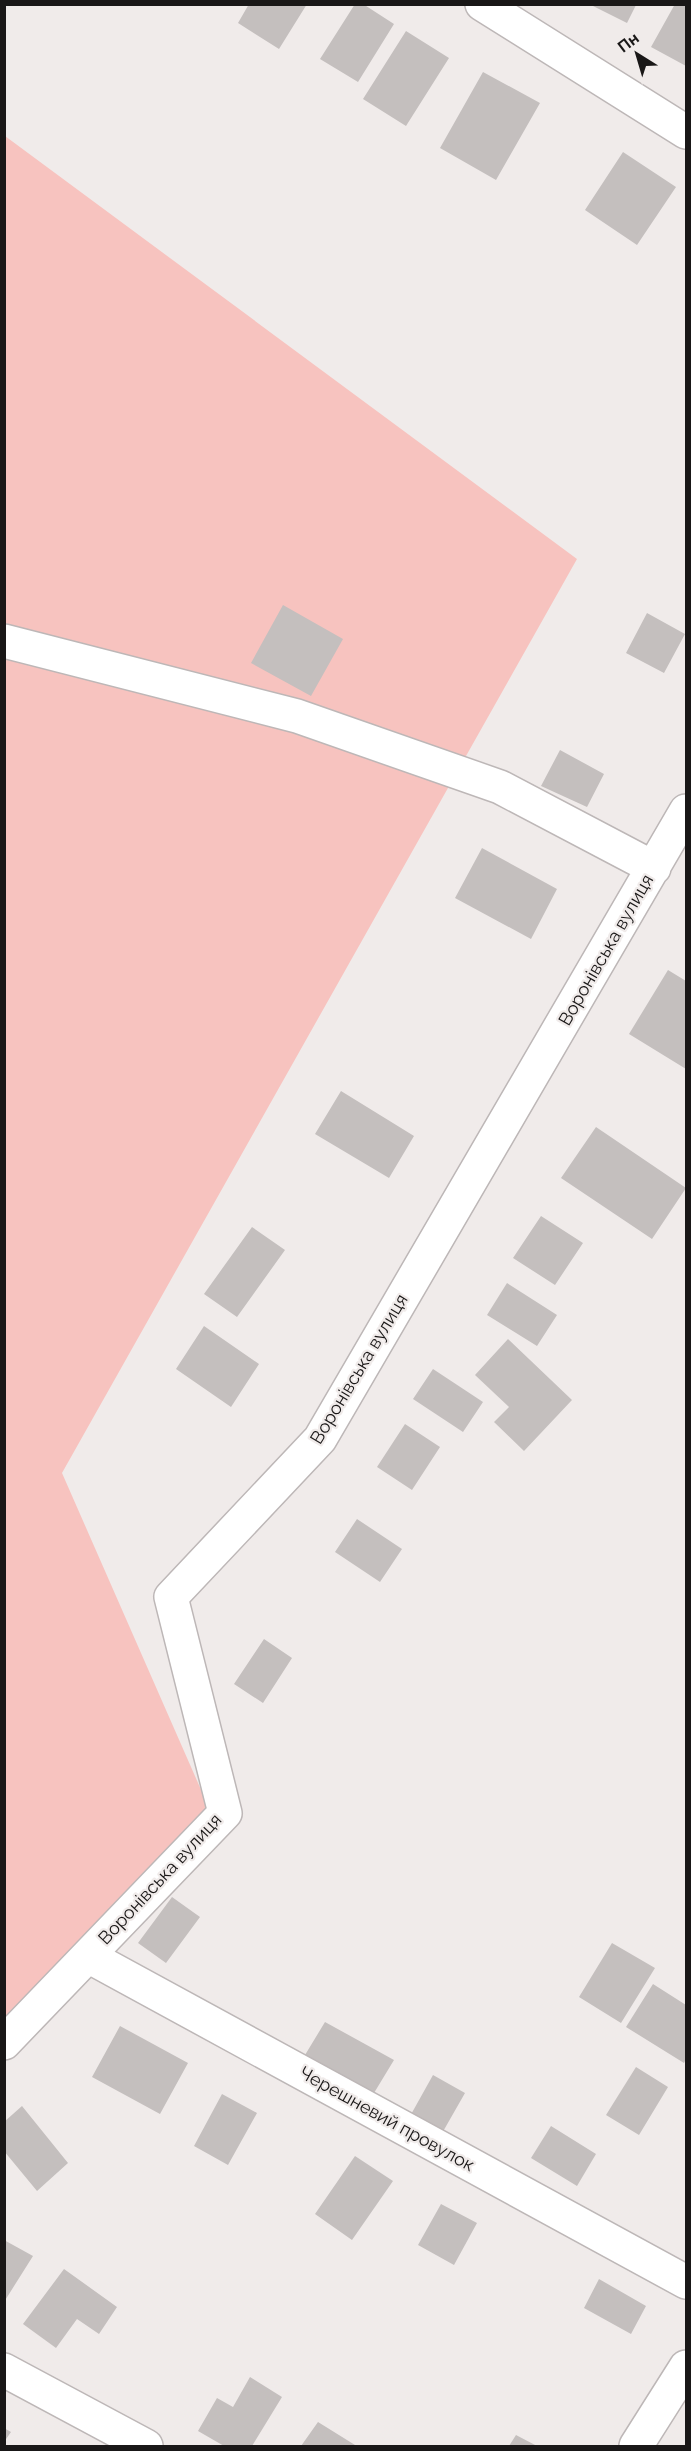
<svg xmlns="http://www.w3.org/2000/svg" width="691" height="2451" font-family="Raleway,sans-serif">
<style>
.green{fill:#f7c3bf}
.building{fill:#c4bfbe}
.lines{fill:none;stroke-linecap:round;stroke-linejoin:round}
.street-casing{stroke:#bdb7b7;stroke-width:36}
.street{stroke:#fff;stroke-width:33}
.labels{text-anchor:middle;stroke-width:4.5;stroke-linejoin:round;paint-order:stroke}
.street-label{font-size:18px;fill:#191717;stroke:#f0ebea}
</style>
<rect width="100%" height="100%" fill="#f0ebea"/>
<path class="green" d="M5,136l572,423 -515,914 147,335 -204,220z"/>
<path class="building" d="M249,4h58l-28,45 -41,-26z
M355,4h8l31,20 -36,58 -38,-23z
M675,4h11v62l-35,-19z
M591,5h45l-9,18z
M406,31l43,27 -43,68 -43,-27z
M483,72l57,31 -44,77 -56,-32z
M623,152l53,35 -39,58 -52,-35z
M283,605l60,34 -32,57 -60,-33z
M647,613l38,21 -21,39 -38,-20z
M560,750l44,24 -17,33 -46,-21z
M482,848l75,41 -26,50 -76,-41z
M668,970l18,11v88l-57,-35z
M341,1091l73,45 -25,42 -74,-44z
M596,1127l90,61 -34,51 -91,-61z
M541,1216l42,27 -28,42 -42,-27z
M252,1227l33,23 -48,67 -33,-23z
M507,1283l50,32 -20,31 -50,-31z
M204,1326l55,38 -28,43 -55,-38z
M508,1339l64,61 -48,51 -30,-29 15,-15 -34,-32z
M433,1369l50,33 -20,30 -50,-33z
M405,1424l35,23 -28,43 -35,-23z
M357,1519l45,30 -22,33 -45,-30z
M264,1639l28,19 -29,45 -29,-19z
M172,1897l28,20 -34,46 -28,-20z
M612,1943l43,25 -34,55 -42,-26z
M653,1984l33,21v54l-2,4 -58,-36z
M325,2022l69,38 -20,33 -69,-38z
M120,2026l68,37 -28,51 -68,-37z
M636,2067l32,20 -29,48 -33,-20z
M433,2075l32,18 -24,42 -32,-17z
M222,2094l35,19 -29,52 -34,-19z
M22,2106l46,57 -31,28 -33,-40v-29z
M551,2126l45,28 -19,32 -46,-28z
M355,2156l38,25 -41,59 -37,-26z
M441,2204l36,19 -23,42 -36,-20z
M4,2240l29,16 -29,46z
M64,2269l53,38 -18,27 -22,-15 -21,29 -33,-24z
M599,2279l47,27 -15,28 -47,-26z
M250,2377l32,20 -30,49h-28l-26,-15 19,-33 16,9z
M318,2422l37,23 -54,1z
M4,2428l7,4 -7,10z
M516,2435l21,11h-28z"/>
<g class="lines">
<defs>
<path id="street" d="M482,4l204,128
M4,641l293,75 203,71 154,81
M88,1956l598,326
M4,2043l221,-230 -54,-216 149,-158 366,-628
M4,2370l142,76
M636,2446l50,-79"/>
</defs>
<use href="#street" class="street-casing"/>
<use href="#street" class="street"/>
</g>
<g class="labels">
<g class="street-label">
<text transform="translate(606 950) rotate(-60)" y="6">Воронівська вулиця</text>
<text transform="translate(359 1369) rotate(-59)" y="6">Воронівська вулиця</text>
<text transform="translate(160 1879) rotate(-47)" y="6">Воронівська вулиця</text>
<text transform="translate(387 2119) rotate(29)" y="6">Черешневий провулок</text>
</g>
</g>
<rect width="691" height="2451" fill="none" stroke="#191717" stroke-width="12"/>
<g transform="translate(637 54) rotate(323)" stroke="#f0ebea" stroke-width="4.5" paint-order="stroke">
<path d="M0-4.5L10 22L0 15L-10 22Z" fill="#191717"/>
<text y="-9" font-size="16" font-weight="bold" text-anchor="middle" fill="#191717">Пн</text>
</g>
</svg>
